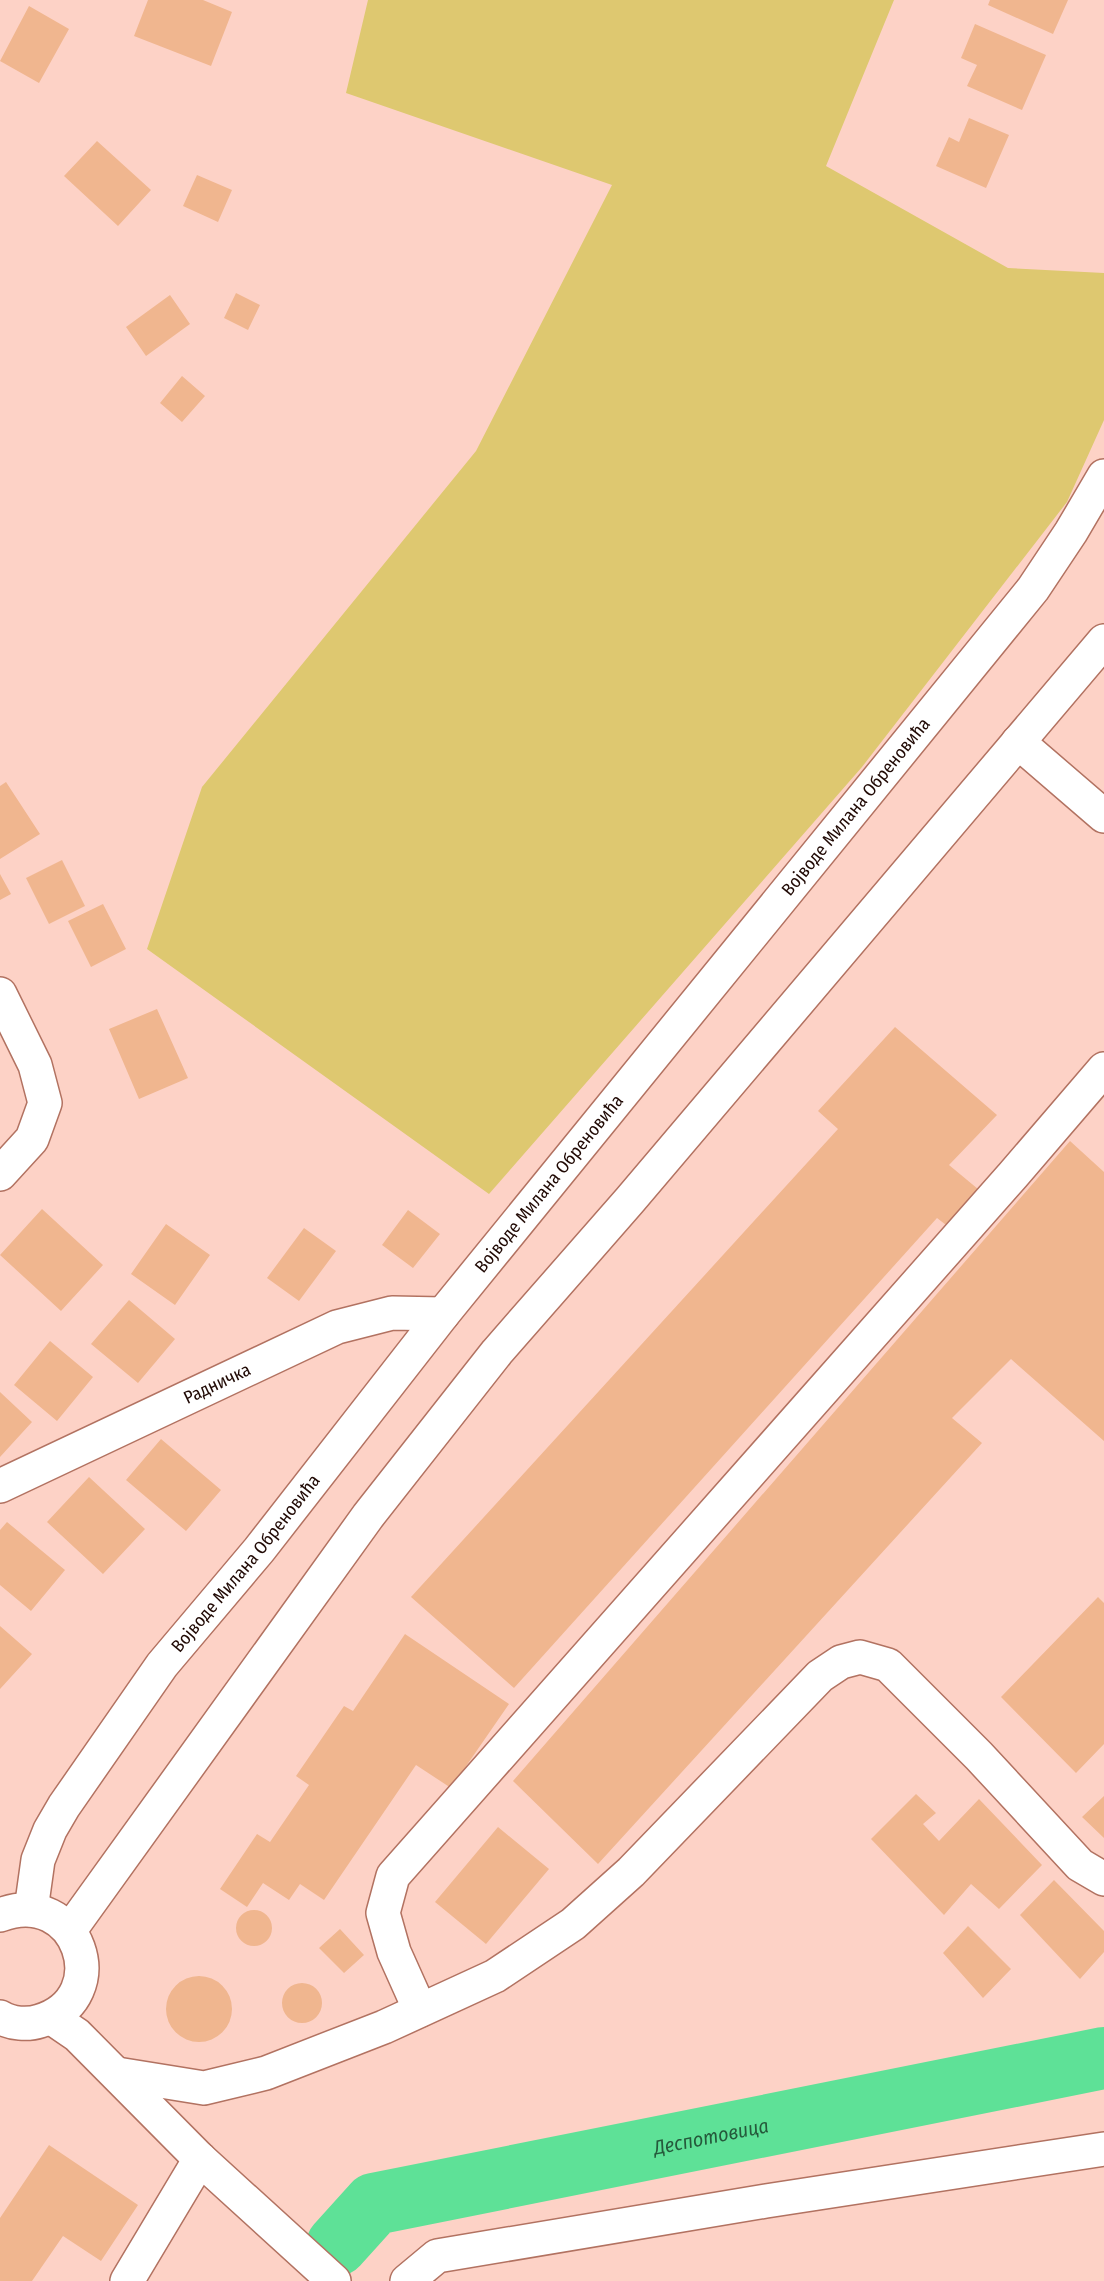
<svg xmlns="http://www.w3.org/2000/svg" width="1104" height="2281" font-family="'Fira Sans Condensed',sans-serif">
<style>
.green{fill:#dec870}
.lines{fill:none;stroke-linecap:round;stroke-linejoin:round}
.river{stroke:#5ee197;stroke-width:62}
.building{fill:#f0b68f}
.minor-casing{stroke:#b27261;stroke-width:36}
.minor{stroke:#fff;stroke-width:33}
.labels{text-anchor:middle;stroke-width:6;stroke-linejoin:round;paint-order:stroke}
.street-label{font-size:18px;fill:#200904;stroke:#f5e6e2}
.water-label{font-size:20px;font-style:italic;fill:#25593b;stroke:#f5e6e2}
</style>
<rect width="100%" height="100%" fill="#fdd2c6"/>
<path class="green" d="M368,0h526l-68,166 182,102 96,5v147l-37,82 -205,265 -373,427 -342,-245 55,-162 274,-336 136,-266 -266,-92z"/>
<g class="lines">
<path class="river" id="s1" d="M337,2245l37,-41 730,-146"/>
</g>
<path class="building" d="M148,0h55l29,12 -21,54 -77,-30z
M990,0h78l-15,34 -65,-29z
M29,6l40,23 -30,54 -39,-22z
M975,24l71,31 -24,55 -55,-24 10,-21 -16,-7z
M969,118l40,17 -23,53 -50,-22 13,-29 10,5z
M97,141l54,49 -33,36 -54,-50z
M197,175l35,15 -14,32 -35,-16z
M236,293l24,12 -12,25 -24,-12z
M170,295l20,29 -44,32 -20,-29z
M182,376l23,20 -23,26 -22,-19z
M6,782l34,52 -40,25v-73z
M62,860l23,46 -36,18 -23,-46z
M0,874l11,20 -11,6z
M103,904l23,45 -35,18 -23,-46z
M157,1009l31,69 -49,21 -30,-70z
M895,1027l102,88 -48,50 35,29 -34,34 -13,-10 -423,470 -103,-91 427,-468 -20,-18z
M1070,1141l34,31v269l-93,-82 -59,59 30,25 -384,421 -85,-83z
M42,1209l61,56 -42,46 -61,-56z
M408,1210l32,24 -27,34 -31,-23z
M166,1224l44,31 -35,50 -44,-31z
M304,1228l32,23 -37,50 -32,-23z
M129,1300l46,39 -37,44 -47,-39z
M50,1341l43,36 -36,44 -43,-36z
M0,1392l32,30 -32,35z
M161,1439l60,51 -35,41 -60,-51z
M89,1477l56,52 -42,45 -56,-52z
M7,1522l58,48 -34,41 -31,-26v-55z
M1098,1597l6,6v141l-28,29 -75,-76z
M0,1626l32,28 -32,35z
M405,1634l104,70 -58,84 -35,-23 -92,135 -24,-16 -11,16 -26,-17 -16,24 -27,-18 37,-55 13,8 39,-57 -13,-9 48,-70 9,5z
M916,1794l20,19 -13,11 16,17 40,-42 63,66 -43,44 -28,-25 -27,31 -73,-76z
M1104,1796v42l-22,-21z
M498,1827l51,42 -63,75 -51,-42z
M1054,1880l50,51v21l-24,27 -60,-64z
M236 1928a18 18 0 1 1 36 0a18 18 0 1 1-36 0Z
M968,1926l43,43 -28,29 -40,-45z
M340,1929l24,26 -20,18 -25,-25z
M166 2009a33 33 0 1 1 66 0a33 33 0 1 1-66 0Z
M282 2003a20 20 0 1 1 40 0a20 20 0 1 1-40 0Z
M49,2145l89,60 -37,56 -38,-25 -31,45h-32v-63z"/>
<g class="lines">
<defs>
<g id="minor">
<path d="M1018,742l86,74"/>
<path d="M0,994l35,71 10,38 -13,36 -32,35"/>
<path id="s2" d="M0,1486l337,-159 55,-14 51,1"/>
<path id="s3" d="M31,1910l7,-50 12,-30 14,-24 98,-141 97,-115 184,-236 590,-725 38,-57 33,-56"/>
<path d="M0,1915c78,-30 117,82 40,106 -12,4 -29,3 -40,-4"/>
<path d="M70,1930l298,-414 129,-164 133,-152 474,-559"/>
<path d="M420,2010l-26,-58 -11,-39 10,-37 620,-701 91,-106"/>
<path d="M52,2018l25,17 123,124 134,122"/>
<path d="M117,2074l87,14 62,-15 118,-46 111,-51 78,-52 58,-52 189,-196 21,-14 19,-5 28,8 91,91 101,109 24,14"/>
<path d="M127,2281l73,-122"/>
<path d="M407,2281l30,-25 329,-55 338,-52"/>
</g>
</defs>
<use href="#minor" class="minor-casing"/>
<use href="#minor" class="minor"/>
</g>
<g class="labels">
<g class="street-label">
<text dy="6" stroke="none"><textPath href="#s3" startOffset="1386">Војводе Милана Обреновића</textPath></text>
<text dy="6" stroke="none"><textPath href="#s3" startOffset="900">Војводе Милана Обреновића</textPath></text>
<text dy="6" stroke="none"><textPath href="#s2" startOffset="240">Радничка</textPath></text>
<text dy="6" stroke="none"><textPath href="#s3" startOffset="414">Војводе Милана Обреновића</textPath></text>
</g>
<g class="water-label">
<text dy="7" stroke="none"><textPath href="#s1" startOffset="399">Деспотовица</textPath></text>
</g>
</g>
</svg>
